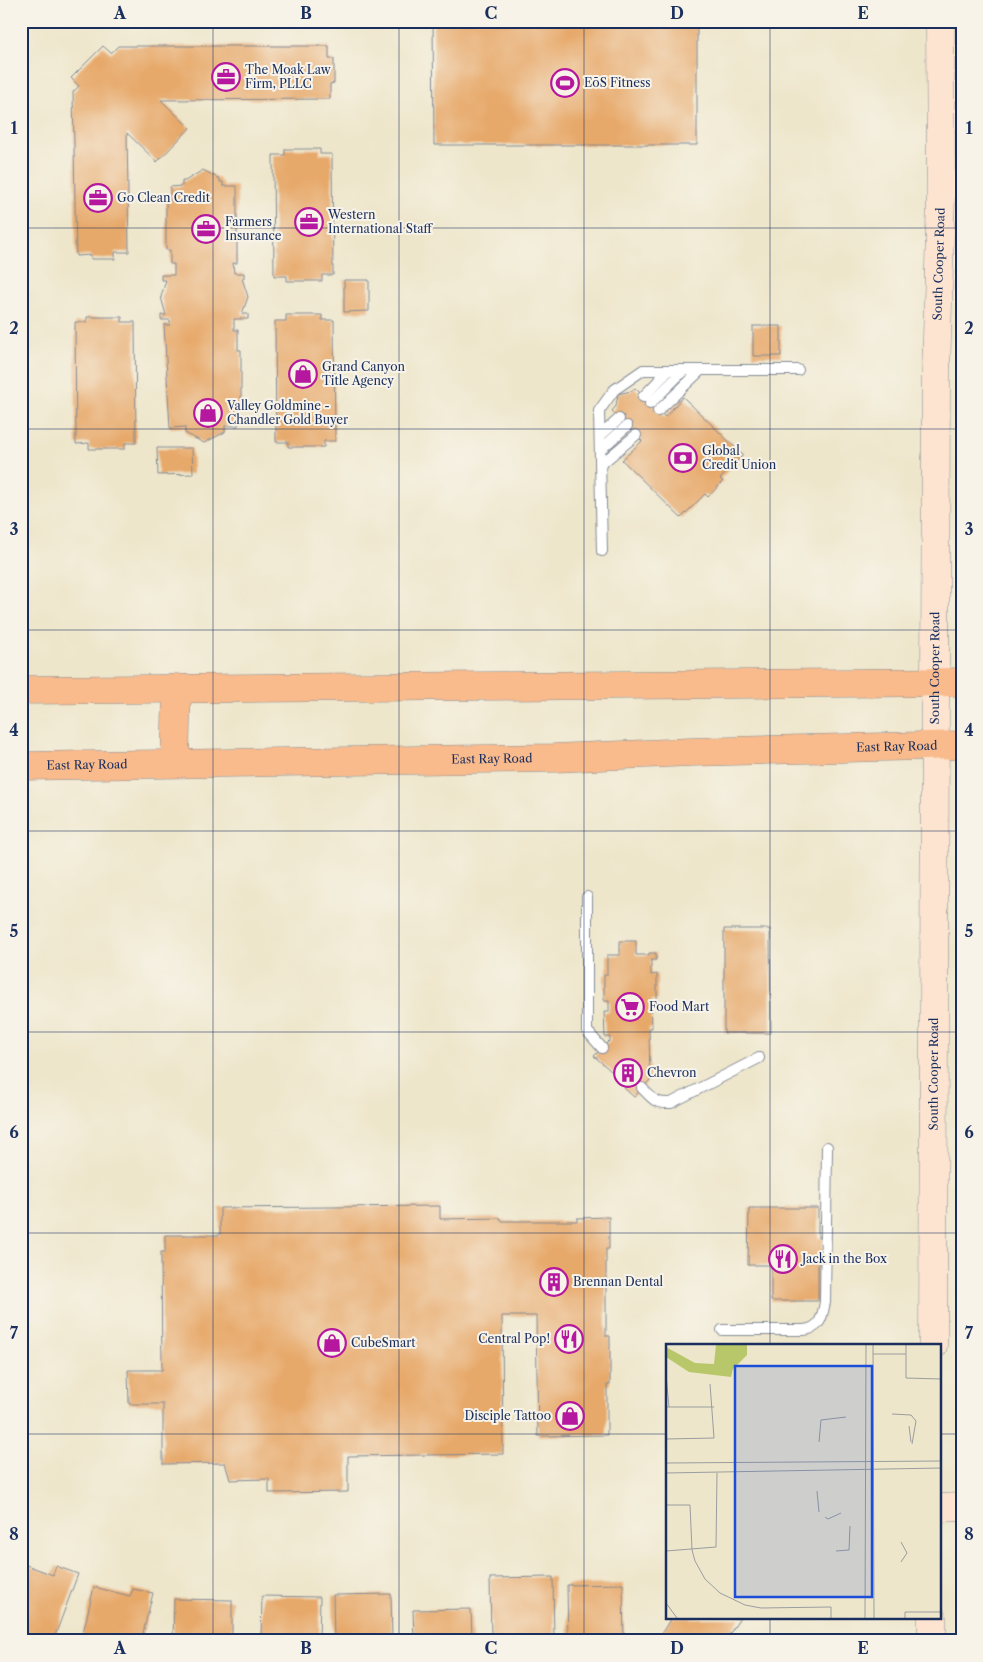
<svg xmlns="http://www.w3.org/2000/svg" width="983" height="1662" font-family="'Libre Caslon Text',serif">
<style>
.building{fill:#e7a96b}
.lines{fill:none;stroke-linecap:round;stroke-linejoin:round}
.service-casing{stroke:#848a94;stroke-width:12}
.secondary-casing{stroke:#848a94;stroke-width:29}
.primary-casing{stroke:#848a94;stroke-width:29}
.service{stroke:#fff;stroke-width:10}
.secondary{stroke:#fde4d1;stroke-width:28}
.primary{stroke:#fabb8c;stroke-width:28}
.grid{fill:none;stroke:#1b2f5e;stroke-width:1;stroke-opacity:0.55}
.labels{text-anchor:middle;stroke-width:4;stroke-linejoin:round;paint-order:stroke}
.poi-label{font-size:12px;fill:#1b2f5e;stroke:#f7f3e8;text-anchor:start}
.street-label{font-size:12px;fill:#1b2f5e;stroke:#f7f3e8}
.inset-road{fill:none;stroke:#9a9d9f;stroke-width:1}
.view{fill:#1d4ed8;fill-opacity:0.15;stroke:#1d4ed8;stroke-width:2.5}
.inset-edge{fill:none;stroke:#1b2f5e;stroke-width:2.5}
.neatline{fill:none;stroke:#1b2f5e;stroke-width:2}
.grid-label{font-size:16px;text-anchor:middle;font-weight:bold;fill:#1b2f5e}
</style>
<rect width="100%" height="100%" fill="#f7f3e8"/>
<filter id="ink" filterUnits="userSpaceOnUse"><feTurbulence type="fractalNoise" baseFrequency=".02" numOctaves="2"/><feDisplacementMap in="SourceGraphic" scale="10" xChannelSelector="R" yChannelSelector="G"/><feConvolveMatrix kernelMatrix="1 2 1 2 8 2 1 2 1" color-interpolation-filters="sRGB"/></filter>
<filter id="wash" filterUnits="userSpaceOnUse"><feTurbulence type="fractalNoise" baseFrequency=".0096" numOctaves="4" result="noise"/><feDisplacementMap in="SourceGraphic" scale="20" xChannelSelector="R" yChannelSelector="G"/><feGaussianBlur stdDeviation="1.12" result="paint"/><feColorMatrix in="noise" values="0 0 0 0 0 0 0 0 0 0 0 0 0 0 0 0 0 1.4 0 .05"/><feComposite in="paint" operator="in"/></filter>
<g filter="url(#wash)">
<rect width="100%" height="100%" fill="#eee6cb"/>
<g id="blocks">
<path class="building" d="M433,21h264v124h-263z
M103,46l8,7 7,-7h211v13h5v24l-4,1v15l-169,1 29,28 -33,34 -30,-29 2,119h-14v7h-24v-4l-15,1 -3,-164 6,-6 -8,-8z
M285,149h35v5h12l1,121h-11v6h-35v-5h-13l-1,-121h12z
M203,170l17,9v3h3v4h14v77h-4l1,10h10v5h-2l6,19 -6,17h6v5h-14v11h4v20h3v60h-3v16h-13v6l-21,11 -19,-10v-6l-15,1 -6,-103h6v-5h-9v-5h5l-5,-18 5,-17h-5v-5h13v-11h-4v-14h-4v-48h4v-15l12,-1v-5h3z
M344,280h25v31l-25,1z
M286,315h36v5h12l1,121h-11v6h-36v-5h-12l-1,-121h11z
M87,317h35v5h13l1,121h-11v6h-36v-6l-13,1 -1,-122h12z
M753,326h28v30h-28z
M635,388l30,29 18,-20 60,58 -23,24 3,2 -15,16 -3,-3 -24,24 -59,-58 20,-19 -30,-30 4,-5 2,-12 13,-3z
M157,448h35l1,26 -35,1z
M724,929h46l1,104h-47z
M620,941h16v14h13v-2h7v7h-5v15l6,-1v26h-6l1,28h-3l1,52 -16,17 -10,-9 3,-3 -33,-29 15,-15 1,1v-5h-5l-1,-25h5v-11h-5v-26h3v-20h13z
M440,1206v13l61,-1v3h76v-3l32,-1v32h-3v87h4v49h-3v50l-69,1 -2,-120h-34l1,138 -155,2v36l-79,1v-14l-39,1 -5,-17 -62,1v-60h-34l-1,-34h34l-1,-118h4v-17h55v-27z
M749,1208h69v30h5v15h-5v48h-47v-36h-23z
M21,1563l32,12 3,-9 22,8 -25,67h-28l-4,-2z
M553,1577l1,64h-63l-1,-63z
M623,1584l1,57h-56l-1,-56z
M94,1587l36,9 3,-7 20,4 -12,48h-60z
M391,1594l1,47h-58l-1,-46z
M262,1596l58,1 -1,44h-58z
M174,1599l58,1v41h-59z
M471,1609l1,32h-58l-1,-31z
M671,1618h69l-15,23h-68z"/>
</g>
</g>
<g filter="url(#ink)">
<use href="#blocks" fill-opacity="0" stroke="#848a94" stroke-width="1"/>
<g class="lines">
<defs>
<path id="service" d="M643,397l26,-27
M650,404l34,-34
M658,411l43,-41
M600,436l19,-17
M600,450l27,-24
M600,465l36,-30
M602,551l-3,-140 15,-21 29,-20h155
M587,897v134l15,17
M642,1088c11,11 13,16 29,15l88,-45
M722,1330h82c17,-2 18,-13 21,-28l2,-155"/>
<g id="secondary">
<path id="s1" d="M933,1346l3,-972 5,-178 -1,-175"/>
<path d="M939,1508l23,-1"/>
<path d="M932,1641v-23"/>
</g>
<g id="primary">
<path d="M21,690l941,-8"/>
<path d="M175,763l2,-75"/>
<path id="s2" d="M21,766l533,-8 137,-6 271,-7"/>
</g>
</defs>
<use href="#service" class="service-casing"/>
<use href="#secondary" class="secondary-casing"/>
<use href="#primary" class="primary-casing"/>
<use href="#service" class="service"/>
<use href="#secondary" class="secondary"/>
<use href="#primary" class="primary"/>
</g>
</g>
<path class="grid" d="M213,21v1620M399,21v1620M584,21v1620M770,21v1325M21,228h941M21,429h941M21,630h941M21,831h941M21,1032h941M21,1233h941M21,1434h646M939,1434h23M770,1618v23"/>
<defs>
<symbol id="office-ring" viewBox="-11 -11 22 22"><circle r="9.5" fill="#f7f3e8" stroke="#b5179e" stroke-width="1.5"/><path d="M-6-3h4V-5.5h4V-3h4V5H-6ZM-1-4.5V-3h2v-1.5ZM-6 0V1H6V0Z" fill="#b5179e"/></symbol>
<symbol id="stadium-ring" viewBox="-11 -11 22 22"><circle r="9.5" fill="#f7f3e8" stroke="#b5179e" stroke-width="1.5"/><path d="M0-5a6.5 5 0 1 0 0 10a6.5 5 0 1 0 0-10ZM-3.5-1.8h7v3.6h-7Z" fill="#b5179e"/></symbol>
<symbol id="shop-ring" viewBox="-11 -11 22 22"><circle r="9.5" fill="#f7f3e8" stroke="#b5179e" stroke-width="1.5"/><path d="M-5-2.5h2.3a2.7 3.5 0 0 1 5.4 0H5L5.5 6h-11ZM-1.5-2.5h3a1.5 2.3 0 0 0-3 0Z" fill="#b5179e"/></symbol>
<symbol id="bank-ring" viewBox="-11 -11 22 22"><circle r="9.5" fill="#f7f3e8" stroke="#b5179e" stroke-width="1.5"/><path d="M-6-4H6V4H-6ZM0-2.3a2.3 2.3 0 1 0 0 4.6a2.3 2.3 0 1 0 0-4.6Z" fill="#b5179e"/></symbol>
<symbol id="supermarket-ring" viewBox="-11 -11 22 22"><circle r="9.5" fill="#f7f3e8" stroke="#b5179e" stroke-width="1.5"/><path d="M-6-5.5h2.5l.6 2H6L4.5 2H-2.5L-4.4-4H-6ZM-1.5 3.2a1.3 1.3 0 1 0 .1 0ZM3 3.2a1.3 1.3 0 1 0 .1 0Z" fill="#b5179e"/></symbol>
<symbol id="building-ring" viewBox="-11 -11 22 22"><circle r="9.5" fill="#f7f3e8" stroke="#b5179e" stroke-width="1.5"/><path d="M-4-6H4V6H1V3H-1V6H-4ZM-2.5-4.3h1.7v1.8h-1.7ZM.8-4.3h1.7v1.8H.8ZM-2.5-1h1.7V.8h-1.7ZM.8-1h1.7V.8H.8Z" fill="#b5179e"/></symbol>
<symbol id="restaurant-ring" viewBox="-11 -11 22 22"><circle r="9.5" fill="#f7f3e8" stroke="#b5179e" stroke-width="1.5"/><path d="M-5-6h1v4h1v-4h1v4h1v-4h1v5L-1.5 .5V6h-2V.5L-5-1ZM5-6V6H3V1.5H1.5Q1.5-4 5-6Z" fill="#b5179e"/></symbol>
</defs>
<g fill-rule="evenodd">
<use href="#office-ring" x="210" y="61" width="32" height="32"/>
<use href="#stadium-ring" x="549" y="67" width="32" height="32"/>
<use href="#office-ring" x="82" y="182" width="32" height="32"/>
<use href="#office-ring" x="293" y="206" width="32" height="32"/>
<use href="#office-ring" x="190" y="213" width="32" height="32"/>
<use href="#shop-ring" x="287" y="358" width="32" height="32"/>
<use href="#shop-ring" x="192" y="397" width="32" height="32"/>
<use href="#bank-ring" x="667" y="442" width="32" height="32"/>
<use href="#supermarket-ring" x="614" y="991" width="32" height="32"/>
<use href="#building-ring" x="612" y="1057" width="32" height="32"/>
<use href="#restaurant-ring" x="767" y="1243" width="32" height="32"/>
<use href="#building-ring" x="538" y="1266" width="32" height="32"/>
<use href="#restaurant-ring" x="553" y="1323" width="32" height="32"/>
<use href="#shop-ring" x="316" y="1327" width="32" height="32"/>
<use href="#shop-ring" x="554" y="1400" width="32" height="32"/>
</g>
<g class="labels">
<g class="poi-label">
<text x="245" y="74">The Moak Law<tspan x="245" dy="14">Firm, PLLC</tspan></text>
<text x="584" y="87">EōS Fitness</text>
<text x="117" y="202">Go Clean Credit</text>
<text x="328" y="219">Western<tspan x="328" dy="14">International Staff</tspan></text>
<text x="225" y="226">Farmers<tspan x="225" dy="14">Insurance</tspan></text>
<text x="322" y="371">Grand Canyon<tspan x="322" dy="14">Title Agency</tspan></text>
<text x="227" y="410">Valley Goldmine -<tspan x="227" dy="14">Chandler Gold Buyer</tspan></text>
<text x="702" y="455">Global<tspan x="702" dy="14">Credit Union</tspan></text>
<text x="649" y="1011">Food Mart</text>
<text x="647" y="1077">Chevron</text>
<text x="802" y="1263">Jack in the Box</text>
<text x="573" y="1286">Brennan Dental</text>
<text x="550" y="1343" text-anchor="end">Central Pop!</text>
<text x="351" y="1347">CubeSmart</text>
<text x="551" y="1420" text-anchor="end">Disciple Tattoo</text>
</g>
<g class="street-label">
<text dy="4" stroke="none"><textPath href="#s1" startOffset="1082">South Cooper Road</textPath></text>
<text dy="4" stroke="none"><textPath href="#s1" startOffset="678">South Cooper Road</textPath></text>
<text dy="4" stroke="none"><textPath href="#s2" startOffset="876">East Ray Road</textPath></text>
<text dy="4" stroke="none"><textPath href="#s2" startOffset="471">East Ray Road</textPath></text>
<text dy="4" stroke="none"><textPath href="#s2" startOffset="66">East Ray Road</textPath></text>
<text dy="4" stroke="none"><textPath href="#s1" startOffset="272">South Cooper Road</textPath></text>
</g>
</g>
<g transform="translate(666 1344)">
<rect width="275" height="275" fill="#eee6cb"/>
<path d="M50,1h31v10l-14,14 -2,8 -42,-5 -23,-15v-10l29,16 19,1z" fill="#b7c769"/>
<path class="inset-road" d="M207,1l1,273M240,1v33l35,1M207,10h33M0,31l3,32M0,63h48M226,70l19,1 5,6 -4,23M243,82l2,16M0,95l48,-1 -4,-54M153,98l2,-22 25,-3M0,119l275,-2M0,129l275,-5M151,147l2,21M0,161h24l2,45 3,11 10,18 15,14 25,12 16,3 70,-1v11M159,173l3,2 13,-6M0,207l50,-4 1,-74M170,207l13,-1 1,-24M235,218l6,-9 -6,-11M0,259l11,15M199,274l1,-273M239,274v-6h36"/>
<path class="view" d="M69,22h137v231h-137z"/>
<rect width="275" height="275" class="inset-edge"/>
</g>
<rect width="983" height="1662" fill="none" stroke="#f7f3e8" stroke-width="55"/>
<rect x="28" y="28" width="928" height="1606" class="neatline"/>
<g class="grid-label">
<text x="120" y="19">A</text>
<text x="306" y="19">B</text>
<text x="491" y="19">C</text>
<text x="677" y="19">D</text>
<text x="863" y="19">E</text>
<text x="14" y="134">1</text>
<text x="969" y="134">1</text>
<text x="14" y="334">2</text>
<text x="969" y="334">2</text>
<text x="14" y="535">3</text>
<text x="969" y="535">3</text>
<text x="14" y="736">4</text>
<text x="969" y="736">4</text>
<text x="14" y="937">5</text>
<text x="969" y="937">5</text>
<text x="14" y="1138">6</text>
<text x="969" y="1138">6</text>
<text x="14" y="1339">7</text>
<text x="969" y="1339">7</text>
<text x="14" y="1540">8</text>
<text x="969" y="1540">8</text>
<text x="120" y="1654">A</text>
<text x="306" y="1654">B</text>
<text x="491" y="1654">C</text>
<text x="677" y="1654">D</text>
<text x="863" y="1654">E</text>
</g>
</svg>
